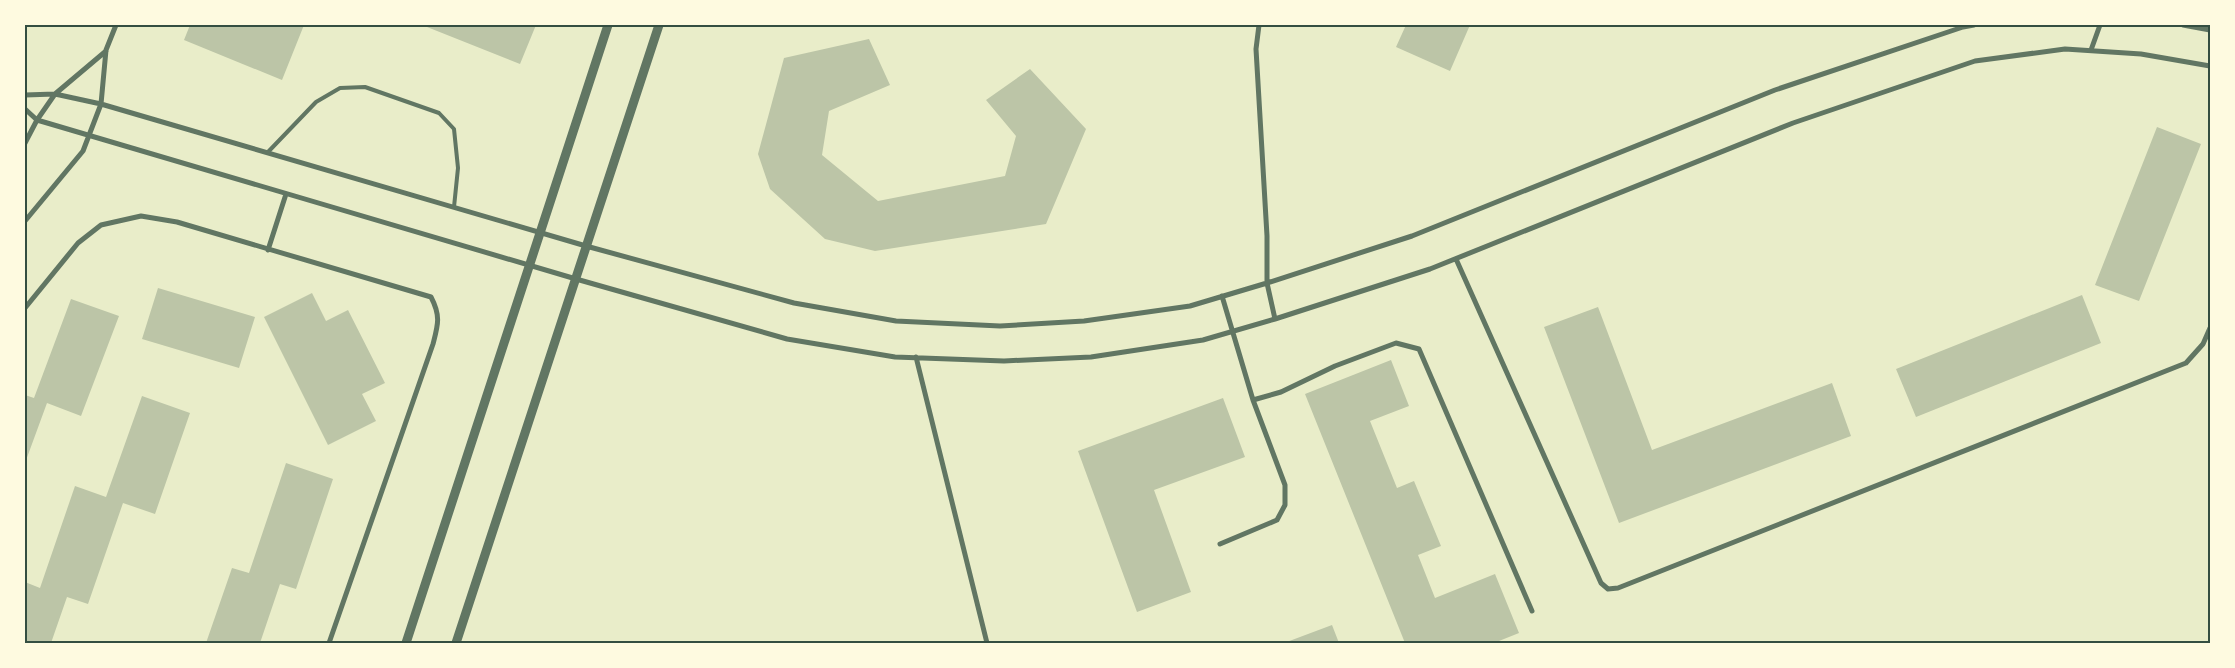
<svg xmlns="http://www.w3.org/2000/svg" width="2235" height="668" font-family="Merriweather,serif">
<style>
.building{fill:#bcc5a7}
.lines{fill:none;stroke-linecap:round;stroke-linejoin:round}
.service{stroke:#617663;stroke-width:4}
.minor{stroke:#617663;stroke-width:5}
.tertiary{stroke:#617663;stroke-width:9}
.neatline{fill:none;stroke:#344e41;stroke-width:2}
</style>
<rect width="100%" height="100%" fill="#e9edc9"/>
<path class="building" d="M190,25h114l-22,55 -98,-40z
M422,25h114l-16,39z
M1406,25h64l-20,46 -54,-24z
M869,39l21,46 -61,26 -7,44 56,46 127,-25 11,-40 -30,-36 44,-31 56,60 -40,95 -171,27 -50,-12 -55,-50 -12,-35 26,-96z
M2157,127l44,17 -62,157 -44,-16z
M158,288l97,29 -16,51 -97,-29z
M312,293l14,28 22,-11 37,73 -23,11 14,27 -48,24 -64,-128z
M2082,295l19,48 -185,74 -20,-48z
M71,299l48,17 -38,100 -34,-13 -22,60v-68l9,3z
M1598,307l54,143 180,-67 19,53 -232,87 -75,-196z
M1391,360l18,46 -39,15 27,67 17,-7 27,65 -23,9 17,43 60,-24 24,59 -25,10h-89l-100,-249z
M142,396l48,17 -35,101 -32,-11 -35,101 -21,-7 -16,46h-26v-61l15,6 35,-102 31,11z
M1223,398l22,59 -91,33 37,102 -54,20 -59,-161z
M286,463l47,16 -37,110 -16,-5 -20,59h-54l26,-75 17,5z
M1332,625l7,18h-55z"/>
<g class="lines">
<path class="service" d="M268,152l48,-50 24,-14 25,-1 74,26 15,16 4,39 -4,39"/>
<path class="minor" d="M1259,25l-3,24 11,187v47l8,36
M2183,25l27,5
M2091,50l9,-25
M25,95l30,-1 46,10 485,142 208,57 102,18 104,5 84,-5 106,-15 77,-23 145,-47 363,-146 188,-63 11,-2
M25,109l12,11 539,159 211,60 108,18 109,4 87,-4 112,-17 72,-21 155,-50 363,-146 182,-62 90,-12 76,5 69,12
M25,143l12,-23 18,-26 51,-43
M25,221l58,-70 18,-47 5,-54 10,-25
M268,250l18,-56
M1456,259l145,324 7,6 10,-1 568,-225 17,-19 7,-16
M1222,296l31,104 28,-8 54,-26 61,-23 23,6 113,262
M25,308l53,-65 23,-18 40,-9 36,6 254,75c10,19 7,28 2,47l-104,299
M916,357l71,286
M1220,544l57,-24 8,-15v-20l-32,-85"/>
<path class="tertiary" d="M406,643l202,-618
M456,643l203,-618"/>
</g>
<rect width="2235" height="668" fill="none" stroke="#fefae0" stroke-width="52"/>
<rect x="26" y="26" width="2183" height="616" class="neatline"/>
</svg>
